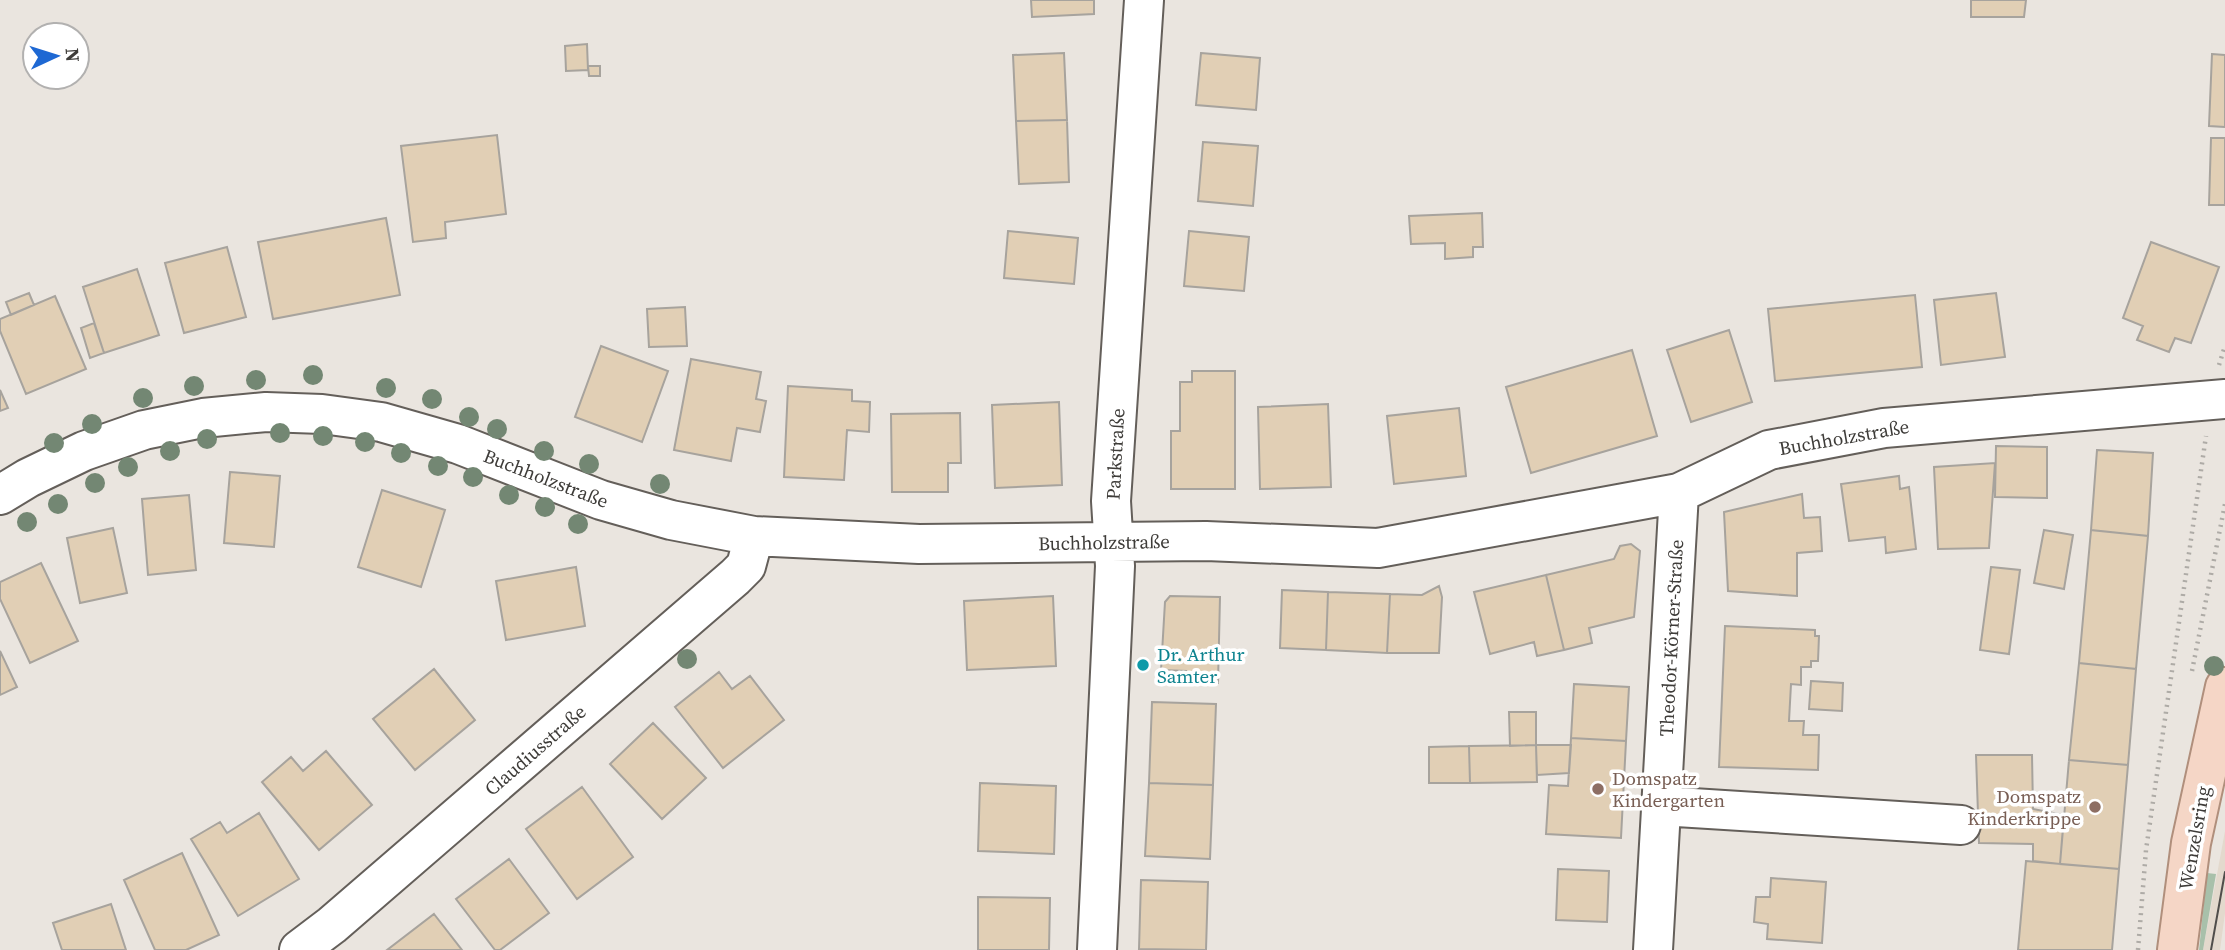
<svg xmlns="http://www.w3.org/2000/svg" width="2225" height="950" font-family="'Source Serif 4',serif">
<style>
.built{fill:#e3d9cd}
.green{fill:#a8c0aa}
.building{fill:#e1cfb5;stroke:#a7a39d;stroke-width:2}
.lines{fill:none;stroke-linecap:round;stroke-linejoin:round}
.minor-casing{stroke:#645f5a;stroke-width:42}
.major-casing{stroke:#b08f7c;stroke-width:42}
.path{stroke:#aeaba6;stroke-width:4.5;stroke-dasharray:2 5;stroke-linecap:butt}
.minor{stroke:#fff;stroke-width:38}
.major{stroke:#f5d6c6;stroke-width:38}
.tram{stroke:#504e4b;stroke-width:2}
.tree{fill:#738773}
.culture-dot{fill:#0f9aa8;stroke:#fff;stroke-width:2.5}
.education-dot{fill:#8d6e63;stroke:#fff;stroke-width:2.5}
.labels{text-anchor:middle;stroke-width:7;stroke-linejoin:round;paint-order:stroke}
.street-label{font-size:19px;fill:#3e3c39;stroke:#fff}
.culture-label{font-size:19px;fill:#0d838f;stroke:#fff;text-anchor:start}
.education-label{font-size:19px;fill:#785e54;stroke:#fff;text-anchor:start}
</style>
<rect width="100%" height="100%" fill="#eae5df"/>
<path class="built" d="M2225,831v82l-5,37h-17z"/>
<path class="green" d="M2207,873l9,1 -13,76h-4z"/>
<path class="building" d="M1031,0h63v14l-62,3z
M1971,0h55l-2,17h-53z
M587,44l1,26 -22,1 -1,-25z
M1064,53l3,67 -51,1 -3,-66z
M1201,53l59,5 -4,52 -60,-5z
M2212,54l13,1v72l-16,-1z
M588,66h12v10h-11z
M1067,120l2,62 -50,2 -3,-63z
M497,135l9,79 -61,8 1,16 -33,4 -12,-96z
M2211,138h14v67h-16z
M1203,142l55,4 -5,60 -55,-5z
M1482,213l1,34h-10v10l-28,2v-16l-34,1 -2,-28z
M386,218l14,77 -127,24 -15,-77z
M1008,231l70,7 -4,46 -70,-6z
M1189,231l60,6 -5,54 -60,-5z
M2151,242l68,25 -28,76 -16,-5 -6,14 -32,-12 6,-14 -20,-8z
M227,247l19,70 -62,16 -19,-70z
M137,269l22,66 -55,18 -21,-66z
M29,293l5,12 -23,10 -5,-13z
M1996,293l9,64 -64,8 -7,-65z
M1915,295l7,72 -147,14 -7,-72z
M55,296l31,73 -60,25 -26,-63v-12z
M685,307l2,39 -38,1 -2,-38z
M94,323l10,30 -14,5 -9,-30z
M1729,330l23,72 -61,20 -24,-72z
M601,346l67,25 -26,71 -67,-25z
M1632,350l25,86 -126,37 -25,-86z
M691,359l70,13 -5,27 10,2 -6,31 -23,-4 -6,33 -57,-11z
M1192,371h43v118h-64v-58h9v-49h12z
M788,386l64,4v11l18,1 -1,30 -22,-2 -3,50 -60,-3z
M0,390l8,18 -8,3z
M1059,402l3,83 -67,3 -3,-83z
M1328,404l3,83 -71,2 -2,-82z
M1459,408l7,68 -72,8 -7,-68z
M960,413l1,50h-13v29h-56l-1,-78z
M1996,446l51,1v51l-52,-1z
M2097,450l56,3 -5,83 -57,-6z
M1995,463l-6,85 -51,1 -4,-82z
M230,472l50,4 -6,71 -50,-4z
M1899,476l1,13 9,-2 7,62 -30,4 -1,-16 -36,4 -8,-57z
M382,490l63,20 -24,77 -63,-20z
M1802,494l2,24 16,-1 2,34 -25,2v43l-69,-5 -4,-79z
M189,495l7,75 -48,5 -6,-76z
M113,528l14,65 -47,10 -13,-65z
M2044,530l29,5 -9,54 -30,-6z
M2091,530l57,6 -12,133 -57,-6z
M1631,544l9,7 -6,66 -45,11 3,15 -28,7 -18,-75 68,-16 6,-13z
M41,563l37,78 -48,22 -30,-64v-17z
M576,567l9,59 -79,14 -10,-59z
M1991,567l29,3 -11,84 -29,-4z
M1546,575l18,75 -27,6 -3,-14 -44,12 -16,-62z
M1439,586l3,11 -3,56h-52l3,-59 32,1z
M1282,590l46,2 -2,58 -46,-2z
M1328,592l62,2 -3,59 -61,-3z
M1053,596l3,70 -89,4 -3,-69z
M1170,596l50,1 -2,86 -32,-1v-11l-25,-1 4,-68z
M1725,626l90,4v6h4l-1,25h-7v6h-10v18l-10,-1 -2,37h15l-1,14h16l-1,35 -99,-3z
M0,651l17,36 -17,8z
M2079,663l57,6 -8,96 -59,-5z
M434,669l41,51 -60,50 -42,-51z
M719,672l13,17 18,-13 34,44 -61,48 -48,-61z
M1811,681l32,2 -1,28 -33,-2z
M1574,684l55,3 -3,54 -55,-3z
M1152,702l64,2 -3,81 -64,-2z
M1509,712h27v33l-26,1z
M653,723l53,55 -44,41 -52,-55z
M1571,738l55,3 -5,97 -75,-4 3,-49 19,1z
M1536,745l1,37 -67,1 -1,-37z
M1536,745h35l-2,28 -32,2z
M1469,746l1,37h-41v-36z
M326,751l46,54 -53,45 -57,-68 29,-25 12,14z
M1976,755h56l1,54 31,6 -4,49 -27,-3v-17l-54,-1z
M2069,760l59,5 -9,104 -59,-5z
M980,783l76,3 -2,68 -76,-3z
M1149,783l64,2 -3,74 -65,-3z
M582,787l51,70 -56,42 -51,-70z
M259,813l40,66 -61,37 -47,-77 29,-17 7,11z
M182,853l37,82 -33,15h-31l-31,-70z
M509,859l40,54 -49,37h-5l-39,-51z
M2026,861l93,8 -7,81h-94z
M1558,869l51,2 -2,51 -51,-2z
M1771,878l55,4 -4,61 -55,-4 1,-15 -14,-2 2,-25h14z
M1141,880l67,2 -2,68 -67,-1z
M978,897l72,1 -1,52h-71z
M111,904l15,46h-64l-9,-27z
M434,914l28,36h-75z"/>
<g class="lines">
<defs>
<path id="minor" d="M0,495l28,-17 56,-27 60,-21 59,-12 63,-6 56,2 59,8 77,22 143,56 70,20 83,16 165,8 287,-3 172,7 301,-55 90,-43 115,-22 341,-29
M1661,806l300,19
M299,950l33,-25 403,-348 11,-11 8,-30
M1097,950l18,-384 -4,-65 33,-501
M1653,950l26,-457"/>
<path id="major" d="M2177,950l14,-107 34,-156"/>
</defs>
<use href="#minor" class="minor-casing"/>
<use href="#major" class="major-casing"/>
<path class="path" d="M2219,365l6,-19
M2192,671l33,-167
M2138,950l8,-100 60,-414"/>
<use href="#minor" class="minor"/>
<use href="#major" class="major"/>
<path class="tram" d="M2211,950l14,-78"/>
</g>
<g class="tree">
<circle cx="313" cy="375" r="10"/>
<circle cx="256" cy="380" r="10"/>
<circle cx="194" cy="386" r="10"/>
<circle cx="386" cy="388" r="10"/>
<circle cx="143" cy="398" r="10"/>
<circle cx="432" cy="399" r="10"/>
<circle cx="469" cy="417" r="10"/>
<circle cx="92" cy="424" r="10"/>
<circle cx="497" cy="429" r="10"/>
<circle cx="280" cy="433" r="10"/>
<circle cx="323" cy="436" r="10"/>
<circle cx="207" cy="439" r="10"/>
<circle cx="365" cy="442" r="10"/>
<circle cx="54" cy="443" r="10"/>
<circle cx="170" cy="451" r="10"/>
<circle cx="544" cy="451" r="10"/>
<circle cx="401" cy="453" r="10"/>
<circle cx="589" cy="464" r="10"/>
<circle cx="438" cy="466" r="10"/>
<circle cx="128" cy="467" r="10"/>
<circle cx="473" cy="477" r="10"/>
<circle cx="95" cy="483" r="10"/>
<circle cx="660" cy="484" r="10"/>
<circle cx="509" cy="495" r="10"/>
<circle cx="58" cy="504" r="10"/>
<circle cx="545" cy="507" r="10"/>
<circle cx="27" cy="522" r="10"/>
<circle cx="578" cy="524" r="10"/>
<circle cx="687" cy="659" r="10"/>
<circle cx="2214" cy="666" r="10"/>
</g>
<circle class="culture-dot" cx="1143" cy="665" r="7"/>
<g class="education-dot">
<circle cx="1598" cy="789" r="7"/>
<circle cx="2095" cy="807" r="7"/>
</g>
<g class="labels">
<g class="street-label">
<text transform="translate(1844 437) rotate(-10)" y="7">Buchholzstraße</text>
<text transform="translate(1115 454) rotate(-87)" y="7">Parkstraße</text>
<text transform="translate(546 478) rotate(21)" y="7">Buchholzstraße</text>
<text transform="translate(1104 542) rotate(-1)" y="7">Buchholzstraße</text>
<text transform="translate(1671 638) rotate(-87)" y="7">Theodor-Körner-Straße</text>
<text transform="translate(535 750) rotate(-41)" y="7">Claudiusstraße</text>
<text transform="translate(2194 838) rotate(-80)" y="7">Wenzelsring</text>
</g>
<g class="culture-label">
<text x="1157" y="661">Dr. Arthur<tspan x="1157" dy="22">Samter</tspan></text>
</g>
<g class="education-label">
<text x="1612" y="785">Domspatz<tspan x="1612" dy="22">Kindergarten</tspan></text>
<text x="2081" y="803" text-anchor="end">Domspatz<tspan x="2081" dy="22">Kinderkrippe</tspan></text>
</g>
</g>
<g transform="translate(56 56) rotate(86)"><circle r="33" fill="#ffffff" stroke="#b2b1b0" stroke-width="2"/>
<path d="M0-5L12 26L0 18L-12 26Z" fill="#1e68d3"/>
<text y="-10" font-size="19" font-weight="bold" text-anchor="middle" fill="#3e3c39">N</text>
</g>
</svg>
